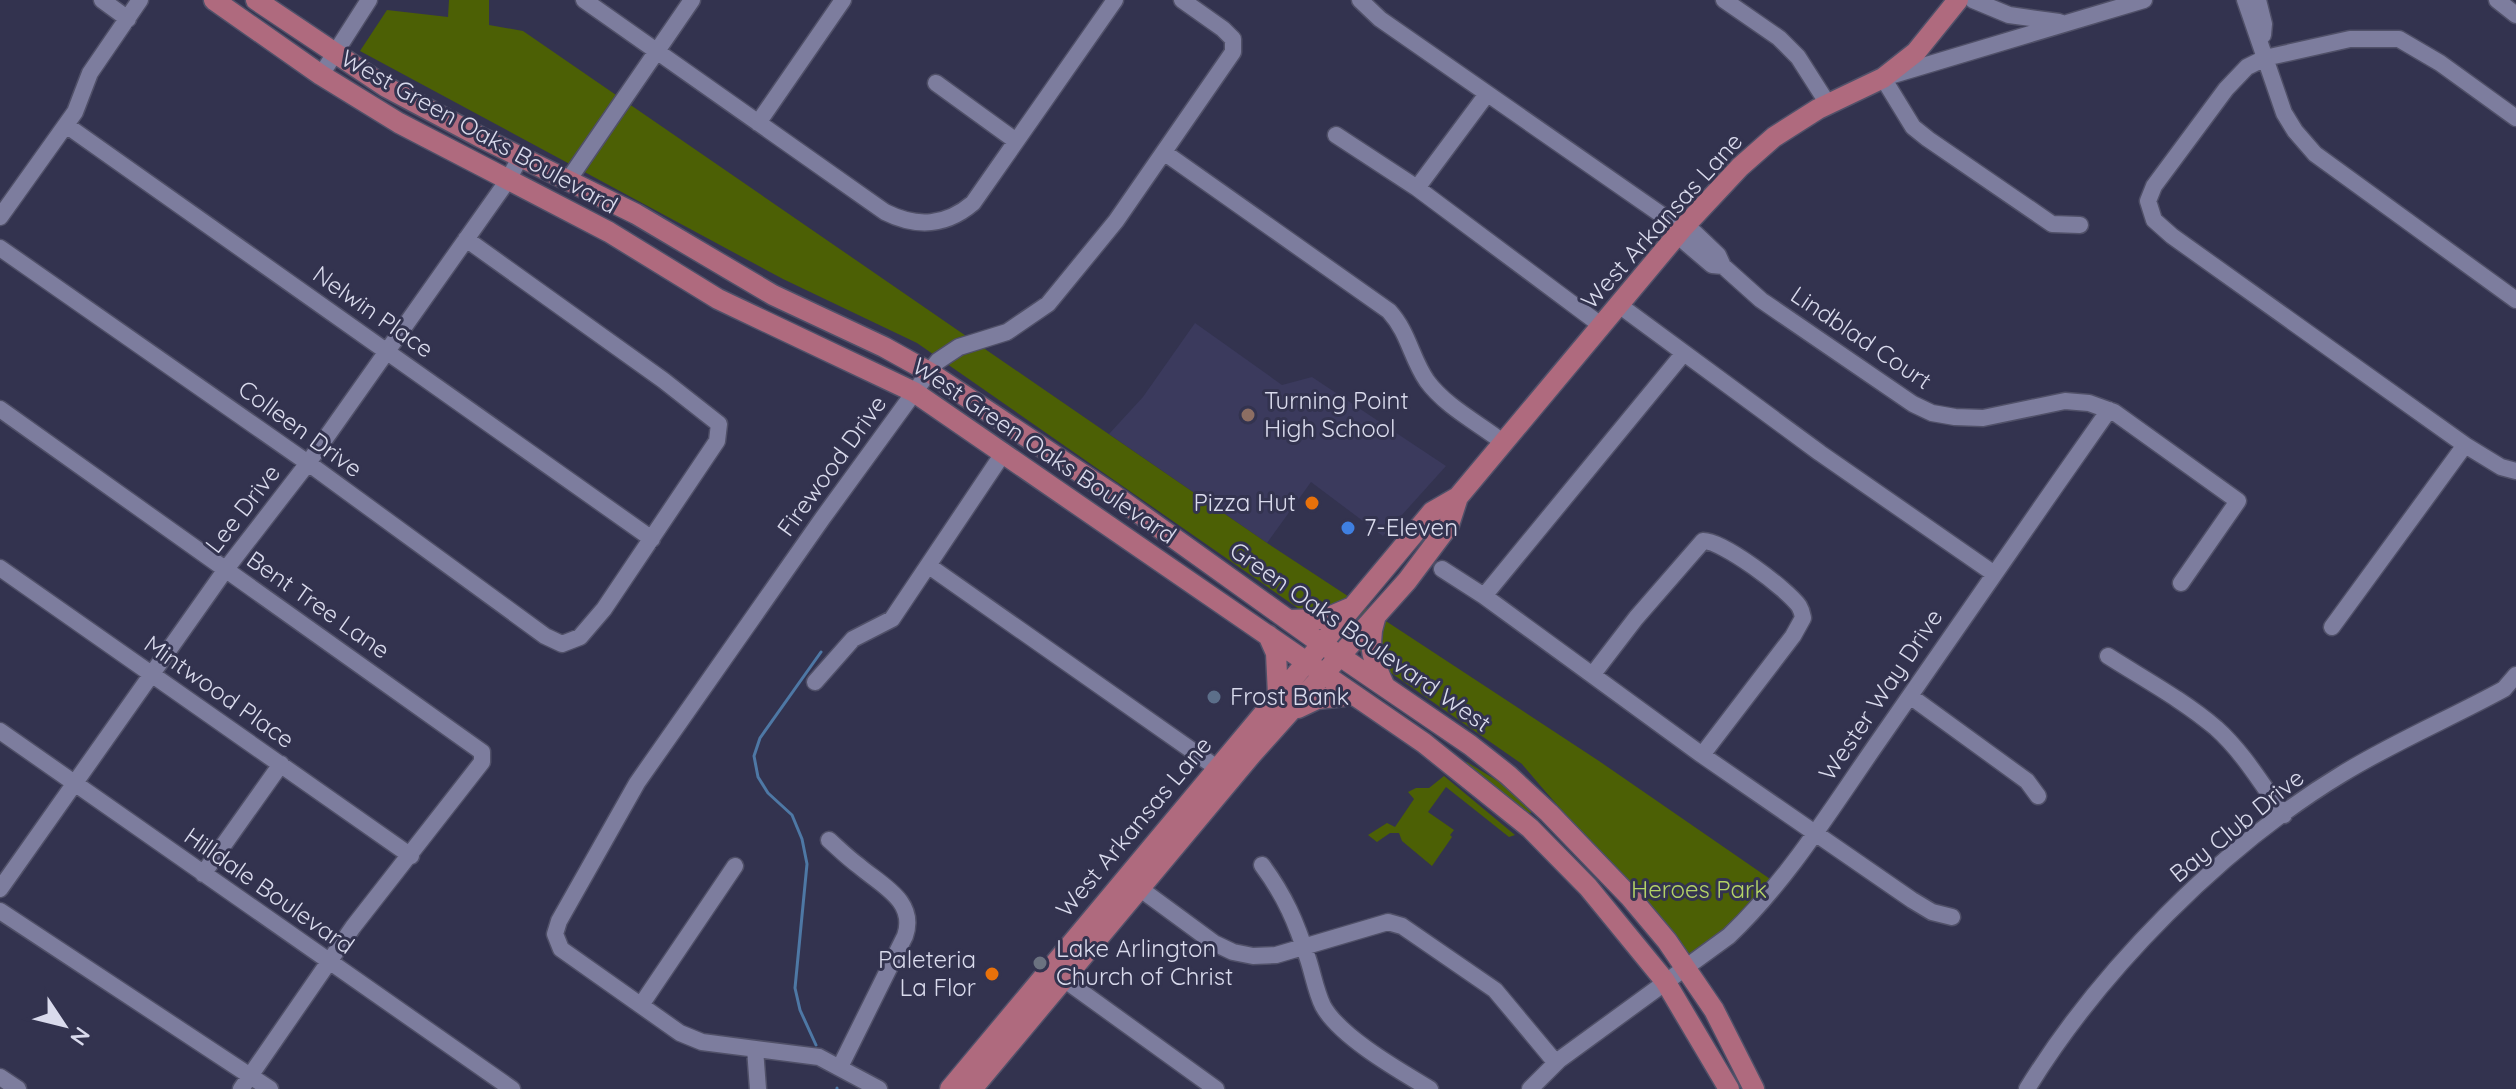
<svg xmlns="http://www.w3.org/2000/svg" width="2516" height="1089" font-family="Quicksand,sans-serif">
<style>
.built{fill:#3b3a5d}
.green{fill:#4c6005}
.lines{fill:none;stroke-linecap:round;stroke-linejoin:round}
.stream{stroke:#4e78a5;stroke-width:3}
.minor-casing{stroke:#505068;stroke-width:19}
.major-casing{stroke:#505068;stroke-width:23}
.minor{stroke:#7d7d9e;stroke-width:16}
.major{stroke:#af6a7e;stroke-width:20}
.education-dot{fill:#8d6e63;stroke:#33334f;stroke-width:3}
.food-dot{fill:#e8710a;stroke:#33334f;stroke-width:3}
.shop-dot{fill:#3f7fe0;stroke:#33334f;stroke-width:3}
.service-dot{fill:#5c6f8a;stroke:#33334f;stroke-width:3}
.worship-dot{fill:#6b7280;stroke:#33334f;stroke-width:3}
.labels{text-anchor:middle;stroke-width:6;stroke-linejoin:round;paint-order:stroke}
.street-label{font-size:24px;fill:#d9daec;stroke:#33334f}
.poi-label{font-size:24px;fill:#d9daec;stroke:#33334f;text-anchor:start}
.park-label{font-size:24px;fill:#b4d367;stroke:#33334f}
</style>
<rect width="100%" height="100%" fill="#33334f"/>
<path class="built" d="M1195,323l87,62 30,-8 134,89 -63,70 -72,-54 -44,61 -158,-109 34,-37z"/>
<path class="green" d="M449,0h40v25l34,6 744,512 332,218 174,120 -48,52 -35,22c-54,-66 -114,-126 -168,-191l-605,-421 -134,-64 -423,-228 27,-41 61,7z
M1467,762l45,28 19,19v4l-5,-1 -61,-48z
M1444,776l71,59 -6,2 -63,-50 -18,25 26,18 -4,5 2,2 -20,29 -30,-25 -3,-8h-9l-13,9 -9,-7 19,-12 8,4 19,-28 -6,-7 8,-4h13z"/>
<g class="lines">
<path class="stream" d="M816,1045l-16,-35 -5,-22 12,-124 -5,-25 -10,-24 -24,-22 -10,-16 -4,-21 6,-18 61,-86
M837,1088v1"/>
<defs>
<path id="minor" d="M102,0l26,19
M584,0l301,212c32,16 61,14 88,-9l142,-203
M1360,0l20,19 302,210 13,4 23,22 5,11 38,34 152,104 19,9 23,4 28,1 82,-17 24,2 25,9 124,89 -57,82
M1724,0l55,38 19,19 30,47
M1973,0l36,15 50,7
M2245,0l39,113 11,18 20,23 201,146
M2258,0l6,24 -1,11
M2497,0l19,15
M321,75l48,-75
M936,83l80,58
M2516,118l-76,-55 -41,-24h-49l-85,19 -18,9 -21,22 -72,97 -6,15 6,19 18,16 293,209 36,22 15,4
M758,123l85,-123
M66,125l586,414
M1336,135l81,53 185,138
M1165,153l224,158c20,22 22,47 38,70 19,26 53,43 77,62
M569,179l123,-179
M1417,188l70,-94
M0,217l75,-105 15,-39 50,-73
M2080,225l-28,-1 -124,-85 -15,-12 -30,-49 261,-78
M1682,229l3,13 27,23 11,1
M0,248l308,215 237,173 17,8 18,-7 24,-28 113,-168 2,-17 -56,-44 -197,-141
M1619,305l201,148 173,120
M0,409l482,343v10l-129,165 -112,162
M929,566l288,202
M0,568l411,288
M1442,569l42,27 218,159 210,145 20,12 20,5
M1484,596l199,-242
M2332,627l133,-182
M2108,656c36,23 75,44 108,72 27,24 47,58 68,87
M1593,674l43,-56 67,-77c19,-1 84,48 96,65 3,5 3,6 4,12l-10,18 -91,119
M815,682l38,-43 39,-20 112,-167
M1910,696l117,85 11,15
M0,731l512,358
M829,840c10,9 19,18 30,26 22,19 58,35 46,70l-65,131
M1262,865c23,31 34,57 46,94 5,15 8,33 15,47 17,31 77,65 107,83
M203,874l78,-110
M1131,882l83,61 19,9 20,4 23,-1 112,-33 14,4 93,64 61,73
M0,889l226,-320 82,-106 200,-283 13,-24
M0,911l270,178
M1053,976l12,4 151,109
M641,1005l94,-139
M755,1049l3,40
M0,1077l18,12
M879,1089l-60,-32 -117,-15 -22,-9 -119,-84 -6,-15 4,-13 78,-138 185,-264 107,-147 9,-11 21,-14 48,-15 41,-28 68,-83 117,-169v-13l-10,-10 -41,-29
M1530,1089l29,-29 170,-124c60,-57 104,-130 151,-197 77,-110 152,-220 229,-329
M2027,1089c73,-119 196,-243 315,-315 52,-32 109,-56 162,-85l12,-14"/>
<path id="major" d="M214,0l107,75 78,48 210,109 109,67 196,93 510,351 106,85 58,59 77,94 64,108
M256,0l130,87 94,50 156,77 137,81 111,52 45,25 182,121 201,144 158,108 38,30 41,38 81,84 37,44 47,69 40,79
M1375,619c-9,26 -1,44 10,68
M1289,620l35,-1 26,-11
M1268,635l8,18 2,42
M1298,708l19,-9 37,-4
M950,1089l482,-577 26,-15 224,-268 58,-62 34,-30 44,-28 65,-31 33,-26 42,-52
M972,1089l280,-335 155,-173 42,-56 9,-28"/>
</defs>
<use href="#minor" class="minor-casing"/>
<use href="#major" class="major-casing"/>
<use href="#minor" class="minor"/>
<use href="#major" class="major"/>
</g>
<circle class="education-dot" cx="1248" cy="415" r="8"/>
<g class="food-dot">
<circle cx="1312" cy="503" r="8"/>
<circle cx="992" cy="974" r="8"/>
</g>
<circle class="shop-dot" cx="1348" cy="528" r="8"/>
<circle class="service-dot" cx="1214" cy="697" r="8"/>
<circle class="worship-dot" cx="1040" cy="963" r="8"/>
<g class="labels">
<g class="street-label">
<text transform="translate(479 132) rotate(29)" y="8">West Green Oaks Boulevard</text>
<text transform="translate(1662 221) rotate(-48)" y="8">West Arkansas Lane</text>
<text transform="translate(373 312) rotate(35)" y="8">Nelwin Place</text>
<text transform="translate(1861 338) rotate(34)" y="8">Lindblad Court</text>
<text transform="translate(300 429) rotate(36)" y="8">Colleen Drive</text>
<text transform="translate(1044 451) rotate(34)" y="8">West Green Oaks Boulevard</text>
<text transform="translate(832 466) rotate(-54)" y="8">Firewood Drive</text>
<text transform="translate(243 509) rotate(-52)" y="8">Lee Drive</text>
<text transform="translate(318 605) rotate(35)" y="8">Bent Tree Lane</text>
<text transform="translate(1360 637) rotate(35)" y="8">Green Oaks Boulevard West</text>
<text transform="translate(219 692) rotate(35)" y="8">Mintwood Place</text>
<text transform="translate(1881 695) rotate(-56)" y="8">Wester Way Drive</text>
<text transform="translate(2237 826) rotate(-39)" y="8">Bay Club Drive</text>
<text transform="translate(1134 827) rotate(-50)" y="8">West Arkansas Lane</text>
<text transform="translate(269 891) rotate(35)" y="8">Hilldale Boulevard</text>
</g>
<g class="poi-label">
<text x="1264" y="409">Turning Point<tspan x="1264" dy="28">High School</tspan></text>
<text x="1296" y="511" text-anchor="end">Pizza Hut</text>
<text x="1364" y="536">7-Eleven</text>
<text x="1230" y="705">Frost Bank</text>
<text x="1056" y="957">Lake Arlington<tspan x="1056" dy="28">Church of Christ</tspan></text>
<text x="976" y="968" text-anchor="end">Paleteria<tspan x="976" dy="28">La Flor</tspan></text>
</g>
<g class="park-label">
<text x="1699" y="898">Heroes Park</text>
</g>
</g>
<g transform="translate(64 1025) rotate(125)" stroke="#33334f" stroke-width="6" paint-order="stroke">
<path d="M0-6L14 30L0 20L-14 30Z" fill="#d9daec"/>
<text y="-12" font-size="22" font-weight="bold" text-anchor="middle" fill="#d9daec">N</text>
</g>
</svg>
